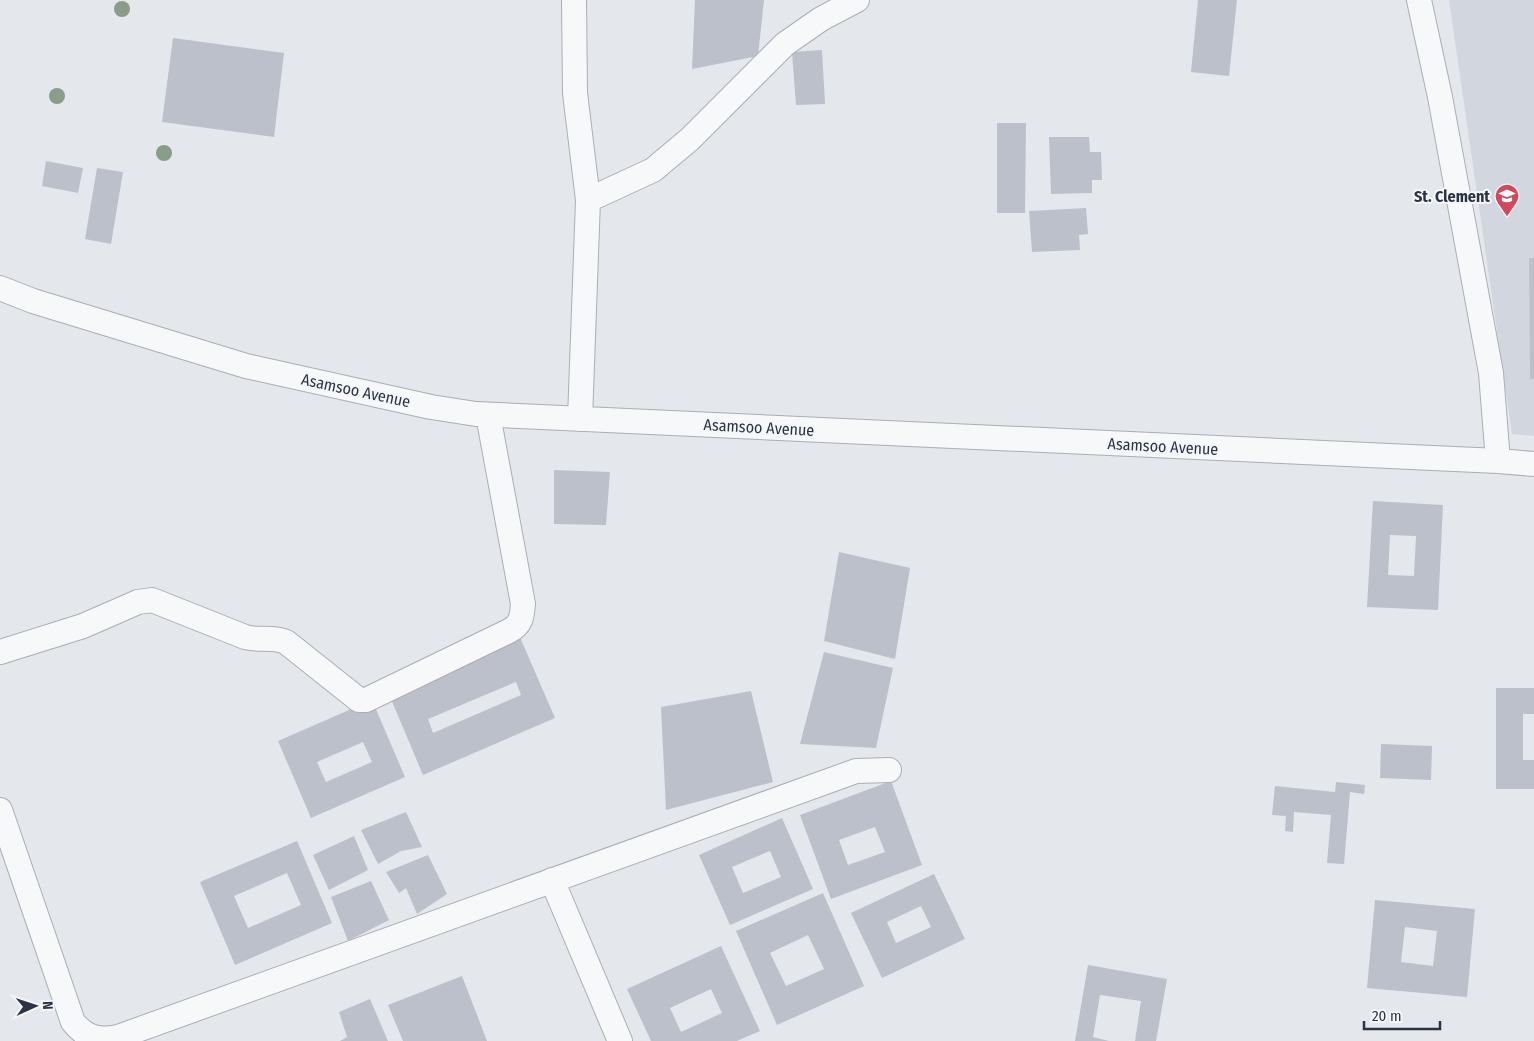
<svg xmlns="http://www.w3.org/2000/svg" width="1534" height="1041" font-family="'Fira Sans Condensed',sans-serif">
<style>
.built{fill:#d2d6de}
.building{fill:#bbc0ca;fill-rule:evenodd}
.lines{fill:none;stroke-linecap:round;stroke-linejoin:round}
.street-casing{stroke:#a9aeb7;stroke-width:26}
.street{stroke:#f7f8fa;stroke-width:24}
.tree{fill:#899d89}
.labels{text-anchor:middle;stroke-width:4;stroke-linejoin:round;paint-order:stroke}
.poi-label{font-size:16px;font-weight:bold;fill:#2b3445;stroke:#f4f6f9;text-anchor:end}
.street-label{font-size:16px;fill:#2b3445;stroke:#f4f6f9}
</style>
<rect width="100%" height="100%" fill="#e4e7ec"/>
<path class="built" d="M1449,0h85v436l-22,-2z"/>
<path class="building" d="M695,0h69l-6,56 -66,13z
M1198,0h39l-8,76 -38,-4z
M173,38l111,15 -10,84 -112,-15z
M822,50l3,54 -29,1 -4,-53z
M997,123h29l-1,90h-28z
M1049,137h40l1,15h11l1,28h-10v13l-41,1z
M46,161l37,7 -5,25 -36,-7z
M97,168l26,4 -12,72 -26,-5z
M1086,208l2,26 -9,1 1,15 -48,2 -3,-41z
M1529,258h5v121h-4z
M554,470l56,2 -4,53 -52,-1z
M1373,501l70,4 -5,105 -71,-3zM1390,535l26,1 -2,40 -26,-1z
M839,552l71,16 -15,91 -71,-18z
M519,635l36,83 -132,57 -35,-83zM516,682l5,13 -88,38 -5,-14z
M824,652l69,16 -17,80 -76,-4z
M1496,688h38v26h-11v46h11v29h-38z
M751,691l22,91 -107,28 -5,-103z
M372,700l33,77 -94,41 -33,-77zM363,742l9,20 -46,20 -9,-20z
M1381,744l51,2 -1,34 -51,-2z
M891,781l31,84 -91,34 -31,-84zM875,827l10,25 -37,13 -9,-25z
M1336,782l29,3 -1,9 -14,-2 -6,72 -17,-1 4,-48 -37,-3 -1,20 -8,-1 1,-15 -14,-1 3,-29 60,6z
M406,812l16,35 -21,4 -23,13 -17,-34z
M782,818l31,71 -83,36 -31,-70zM770,851l11,26 -38,16 -11,-26z
M354,836l14,34 -39,20 -16,-35z
M297,841l35,82 -97,42 -35,-83zM287,873l14,32 -53,23 -14,-32z
M428,855l19,39 -30,20 -11,-26 -7,5 -13,-21z
M934,874l31,65 -83,39 -31,-65zM921,906l10,21 -35,16 -9,-21z
M371,881l18,39 -41,21 -17,-44z
M823,893l41,93 -87,39 -41,-94zM808,935l16,34 -38,17 -16,-33z
M1375,900l100,9 -8,88 -100,-9zM1405,927l32,4 -4,35 -32,-4z
M721,946l39,85 -23,10h-86l-24,-52zM711,989l11,24 -41,19 -11,-24z
M1088,965l79,14 -11,62h-21l6,-40 -41,-6 -7,42 16,4h-34z
M462,976l25,65h-84l-15,-36z
M370,999l18,42h-48l7,-4 -8,-25z"/>
<g class="lines">
<defs>
<path id="street" d="M574,0l1,93 13,107 -8,219
M1419,0l21,97 51,276 7,88
M588,200l65,-30 37,-31 95,-95 36,-25 36,-19
M0,288l33,13 213,65 185,41 45,7 1022,47 36,3
M0,652l83,-26 55,-24 14,-2 93,37c14,4 28,-1 41,5l73,58h7l143,-69c12,-6 13,-14 14,-27l-35,-189
M0,810l73,212c13,16 26,19 45,15l738,-266 33,-1
M552,880l68,161"/>
</defs>
<use href="#street" class="street-casing"/>
<use href="#street" class="street"/>
</g>
<g class="tree">
<circle cx="122" cy="9" r="8"/>
<circle cx="57" cy="96" r="8"/>
<circle cx="164" cy="153" r="8"/>
</g>
<defs>
<symbol id="school-pin" viewBox="-11 -11 22 30"><path d="M0 17L-7.5 6A9.5 9.5 0 1 1 7.5 6Z" fill="#d1495b" stroke="#f4f6f9"/><path d="M0-5L7-2L0 1L-7-2ZM-4 1L0 2.5L4 1V4Q0 6-4 4Z" fill="#fff"/></symbol>
</defs>
<g fill-rule="evenodd">
<use href="#school-pin" x="1493" y="182" width="28" height="38"/>
</g>
<g class="labels">
<g class="poi-label">
<text x="1490" y="202">St. Clement</text>
</g>
<g class="street-label">
<text transform="translate(356 390) rotate(12)" y="6">Asamsoo Avenue</text>
<text transform="translate(759 427) rotate(3)" y="6">Asamsoo Avenue</text>
<text transform="translate(1163 446) rotate(3)" y="6">Asamsoo Avenue</text>
</g>
</g>
<g transform="translate(35 1006) rotate(87)" stroke="#f4f6f9" stroke-width="4" paint-order="stroke">
<path d="M0-4L9 19L0 12L-9 19Z" fill="#2b3445"/>
<text y="-8" font-size="14" font-weight="bold" text-anchor="middle" fill="#2b3445">N</text>
</g>
<path d="M1364 1021v8h76v-8" fill="none" stroke="#2b3445" stroke-width="2.5"/>
<text x="1372" y="1021" font-size="15" fill="#2b3445" stroke="#f4f6f9" stroke-width="4" paint-order="stroke">20 m</text>
</svg>
